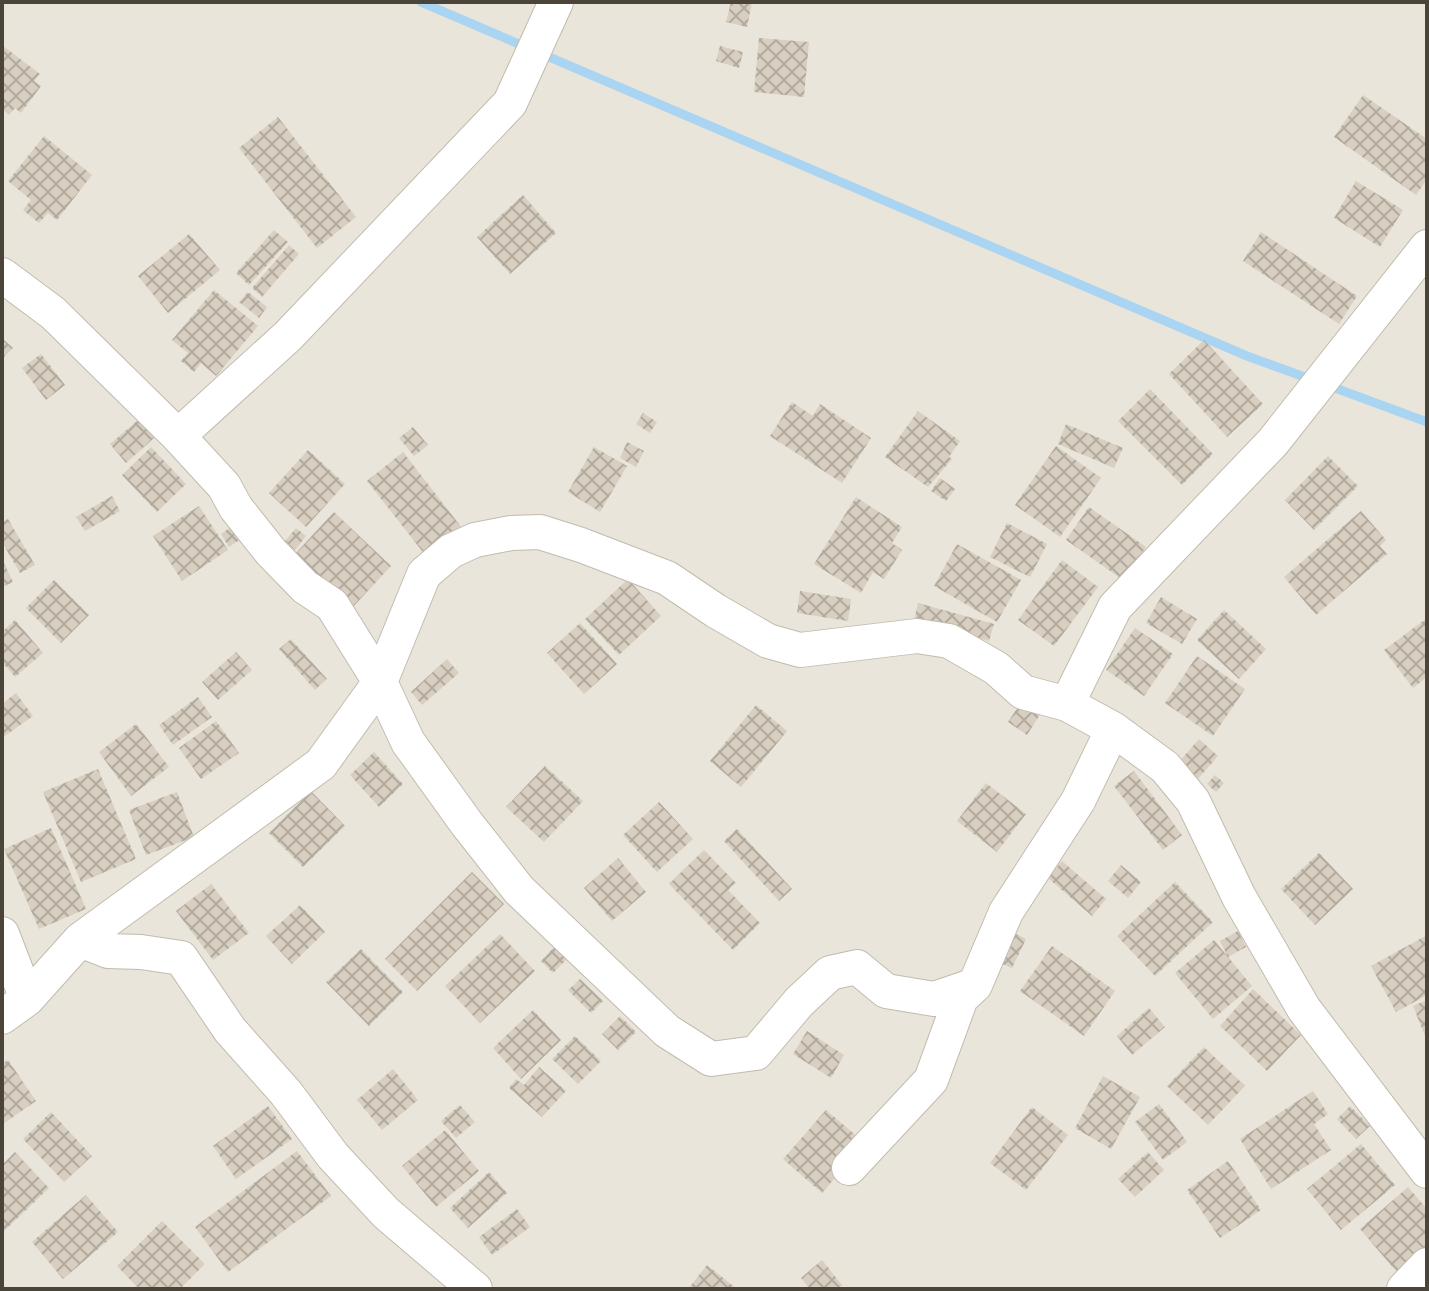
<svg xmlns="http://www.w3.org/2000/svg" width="1429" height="1291" font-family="'Varela Round',sans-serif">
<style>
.residential{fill:#eae5da}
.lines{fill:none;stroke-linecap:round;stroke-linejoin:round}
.stream{stroke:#a9d4f2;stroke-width:9}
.building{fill:url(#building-cross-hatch)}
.minor-casing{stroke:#c2bbae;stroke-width:36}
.minor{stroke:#fff;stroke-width:34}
</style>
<defs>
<pattern id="building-cross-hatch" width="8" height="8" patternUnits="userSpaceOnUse" patternTransform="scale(2)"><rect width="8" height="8" fill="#d8cfc1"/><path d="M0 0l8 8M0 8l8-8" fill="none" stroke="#b1aa9e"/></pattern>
</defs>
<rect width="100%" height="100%" fill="#f6f3ec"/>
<path class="residential" d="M2,2h1425v1287h-1425z"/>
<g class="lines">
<path class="stream" d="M421,2l826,354 66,24
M1327,385l100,37"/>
</g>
<path class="building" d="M731,2h21l-5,25 -21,-5z
M759,38l50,4 -5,55 -50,-5z
M2,45l38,29 -6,7 7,5 -20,27 -6,-5 -6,7 -7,-6z
M720,46l23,6 -4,16 -23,-7z
M1363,95l64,44v40l-11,16 -82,-58z
M278,117l78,100 -39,31 -78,-100z
M44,136l48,39 -35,45 -9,-7 -9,10 -16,-13 8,-10 -23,-19z
M1356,181l47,29 -23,37 -46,-29z
M523,195l33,38 -46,41 -33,-37z
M274,230l14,12 -39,43 -13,-12z
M1261,232l96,64 -18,28 -96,-63z
M189,234l31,36 -52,43 -30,-37z
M289,245l10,9 -37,43 -10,-9z
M214,290l44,36 -42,50 -15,-13 -7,9 -13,-11 7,-8 -16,-13z
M248,292l19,15 -8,11 -20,-16z
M2,338l11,10 -11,11z
M1204,340l59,64 -36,33 -58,-63z
M41,354l24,31 -19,15 -24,-32z
M1150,389l63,65 -31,31 -64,-64z
M792,402l21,14 7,-12 51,34 -29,45 -72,-47z
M918,411l42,30 -11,16 3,2 -24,28 -43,-30z
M643,413l14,9 -7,11 -14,-9z
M138,420l16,18 -28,25 -16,-19z
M1066,424l57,24 -9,20 -56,-24z
M413,427l15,18 -14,11 -15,-18z
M627,442l17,9 -8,16 -16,-9z
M1056,446l45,32 -41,59 -45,-32z
M151,447l35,37 -29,28 -35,-37z
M594,447l33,19 -27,46 -32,-20z
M308,450l37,34 -39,43 -37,-34z
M403,452l59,76 -36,28 -59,-75z
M1328,456l30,30 -44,44 -29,-30z
M940,478l15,11 -9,12 -15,-10z
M112,496l8,15 -35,20 -9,-14z
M856,497l46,30 -10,16 10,7 -18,29 -11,-7 -12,21 -47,-29z
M199,506l29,44 -46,31 -29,-45z
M1089,507l57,40 -23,33 -57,-40z
M1361,511l25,29 -6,6 7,8 -71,61 -32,-38z
M334,512l57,54 -39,42 -57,-54z
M8,519l27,46 -15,8 -18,-31v-20z
M238,522l9,13 -18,12 -8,-13z
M1007,523l40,21 -17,33 -40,-20z
M296,528l10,8 -11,14 -10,-9z
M957,544l64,36 -24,42 -63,-36z
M2,559l11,23 -11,5z
M1062,560l36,27 -44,59 -36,-26z
M628,579l33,37 -42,39 -34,-36z
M54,580l35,35 -28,28 -35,-35z
M800,591l51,8 -3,22 -51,-8z
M1161,597l36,22 -15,25 -36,-21z
M918,603l76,21 -5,17 -75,-21z
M1224,610l42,39 -27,30 -42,-39z
M1427,618v59l-14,11 -29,-38z
M15,620l28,33 -28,24 -13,-15v-30z
M580,623l37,41 -33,30 -37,-41z
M1135,628l38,26 -29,42 -38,-26z
M291,639l36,40 -12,11 -36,-41z
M236,652l16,18 -34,30 -16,-18z
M1197,656l48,33 -32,47 -48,-33z
M447,659l12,14 -37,32 -11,-13z
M16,693l17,23 -31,22v-34z
M198,697l14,20 -39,28 -14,-20z
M1022,701l19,12 -14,22 -19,-13z
M756,705l31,26 -46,56 -31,-26z
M216,721l23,32 -38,26 -22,-31z
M136,724l33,43 -38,29 -32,-44z
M1199,739l19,17 -21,24 -19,-17z
M374,752l29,32 -24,23 -29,-32z
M545,766l38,35 -39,41 -38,-35z
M98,769l38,90 -55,23 -38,-90z
M1134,771l48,64 -19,15 -49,-64z
M1215,775l9,8 -8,9 -9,-8z
M986,783l40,31 -29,38 -40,-31z
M311,791l34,35 -42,41 -34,-34z
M177,792l17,45 -48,18 -17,-45z
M659,802l34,37 -36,33 -34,-37z
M51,828l35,81 -47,20 -35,-80z
M737,829l55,60 -13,12 -55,-60z
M704,850l32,33 -8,7 32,33 -27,27 -64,-66z
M1319,853l34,36 -38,36 -34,-36z
M618,858l28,34 -34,29 -28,-33z
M1062,861l44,38 -14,17 -44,-38z
M1121,865l20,17 -13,16 -20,-17z
M472,872l32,32 -87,87 -32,-32z
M1175,882l38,40 -58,54 -38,-40z
M211,884l38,49 -36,27 -37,-49z
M300,905l25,27 -33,32 -26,-28z
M1238,931l8,16 -18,10 -8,-16z
M1014,933l12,6 -14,29 -12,-5z
M500,934l35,37 -55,52 -35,-37z
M1427,935v60l-31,17 -25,-46z
M1214,940l38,46 -39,33 -38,-46z
M558,943l12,13 -17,17 -12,-12z
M1052,946l63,45 -31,45 -64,-45z
M361,949l42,43 -34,34 -43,-44z
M580,979l23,22 -12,12 -23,-23z
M1253,989l48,46 -34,36 -47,-45z
M1427,1000v41l-14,-35z
M1149,1008l16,19 -33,28 -15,-19z
M533,1010l28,30 -40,39 -28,-31z
M620,1016l16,16 -18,18 -16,-16z
M807,1031l37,24 -13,23 -38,-24z
M575,1036l26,25 -23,23 -26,-25z
M1204,1047l41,39 -37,39 -41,-39z
M8,1060l28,41 -33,23 -1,-60z
M539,1067l27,24 -24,26 -33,-29 7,-9 8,6z
M393,1069l25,31 -36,30 -25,-30z
M1103,1076l37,21 -29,52 -36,-21z
M1313,1091l15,23 -14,10 17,26 -60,39 -31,-50z
M1159,1104l28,38 -24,18 -28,-38z
M460,1105l15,17 -19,16 -15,-17z
M268,1106l24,33 -56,40 -23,-33z
M1350,1106l20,20 -14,13 -19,-20z
M1032,1107l36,28 -42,55 -36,-27z
M826,1110l39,33 -43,50 -39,-34z
M51,1112l41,44 -28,26 -41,-43z
M445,1130l34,41 -43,36 -34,-41z
M1361,1144l34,41 -54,45 -34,-41z
M297,1151l34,45 -103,76 -33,-45z
M15,1152l34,36 -47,45v-68z
M1148,1152l16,18 -29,27 -17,-18z
M1228,1161l33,49 -41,28 -33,-48z
M489,1172l18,21 -39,35 -18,-20z
M1408,1187l19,22v47l-25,22 -42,-49z
M86,1195l32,37 -55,47 -31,-37z
M517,1209l13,18 -38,28 -13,-18z
M162,1221l43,43 -25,25h-41l-22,-23z
M822,1260l20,25 -5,4h-27l-9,-11z
M707,1265l30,24h-49z"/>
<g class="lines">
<defs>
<path id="minor" d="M2,275l51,38 125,123 46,50 12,22 35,44 34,35 27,18 48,77 28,60 59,82 52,66 148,141 44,28 45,-6 43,-51 31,-29 27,-6 29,24 48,8 41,-14 31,-73 72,-111 35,-72
M178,436l110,-100 222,-233 46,-101
M1067,704l48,-97 158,-165 154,-195
M2,934l25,65
M80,940l28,11 33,1 40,6 49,72 56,63 47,63 53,57 89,76
M2,1017l25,-18 53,-59 241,-176 59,-82 44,-108 27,-23 24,-11 36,-7 29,-1 41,13 86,33 49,33 52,30 32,9 117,-14 32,5 47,27 27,24 44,12 46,25 52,38 28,34 46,96 65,112 123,162
M849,1168l82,-88 30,-82 14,-13
M1404,1289l23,-24"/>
</defs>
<use href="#minor" class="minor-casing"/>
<use href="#minor" class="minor"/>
</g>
<rect width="1429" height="1291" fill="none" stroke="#4b4439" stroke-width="8"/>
</svg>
